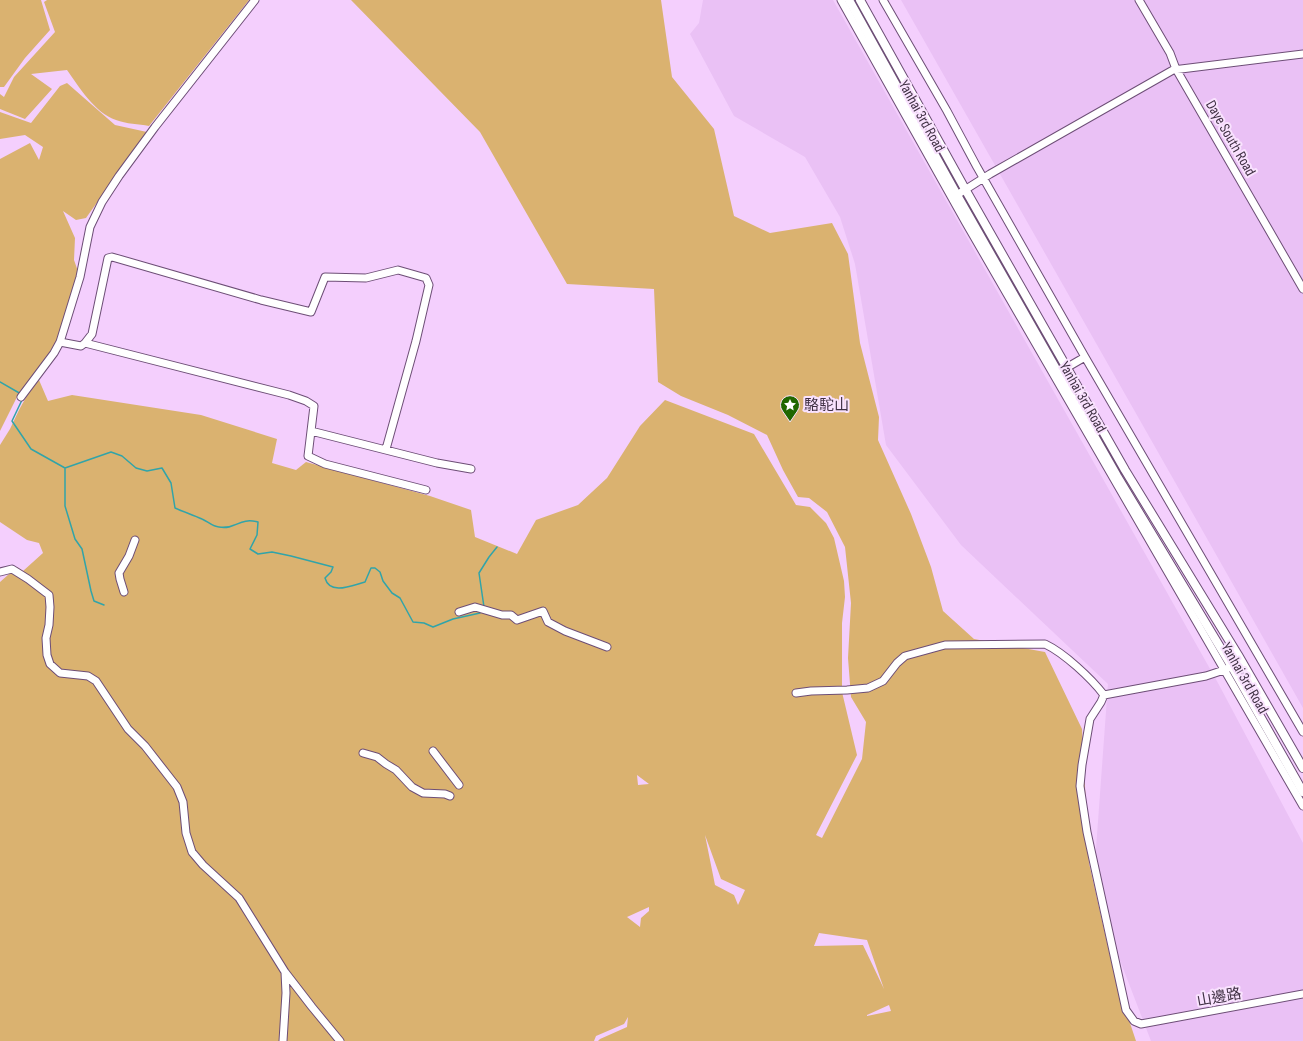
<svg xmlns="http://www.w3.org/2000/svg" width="1303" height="1041" font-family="'Sofia Sans Condensed','Noto Sans TC',sans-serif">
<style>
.built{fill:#eac1f5}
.green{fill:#dab270;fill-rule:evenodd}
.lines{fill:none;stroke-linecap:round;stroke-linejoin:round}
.stream{stroke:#31a4a9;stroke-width:1.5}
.minor-casing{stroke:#6d4e76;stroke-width:9}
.major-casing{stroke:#6d4e76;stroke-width:10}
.minor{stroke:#fff;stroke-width:7}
.major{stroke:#fff;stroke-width:8}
.labels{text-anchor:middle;stroke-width:4;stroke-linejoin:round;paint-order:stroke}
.street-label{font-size:15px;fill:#3f3043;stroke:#f9e2fe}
.poi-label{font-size:15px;fill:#3f3043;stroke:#f9e2fe;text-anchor:start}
</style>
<rect width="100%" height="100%" fill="#f4cffd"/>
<path class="built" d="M703,0h130l385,683 85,160v198h-152l-58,-151 15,-206 -147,-139 -75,-100 -31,-181 -15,-47 -35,-60 -71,-41 -44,-82 9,-11z
M901,0h402v708l-132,-233z"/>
<path class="green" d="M0,0h41l9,30 -25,28 -21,29h-4z
M47,0h202l-100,126c-10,-2 -23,-2 -33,-6 -21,-7 -37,-33 -49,-50l-36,4 21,15 -27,30 -25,-10v-15l4,3 10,-20 41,-45 -11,-30z
M351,0h310l11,77 42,52 20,87 36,17 62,-10 16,31 12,89 19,74 -1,23 33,74 20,53 12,44 31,28 71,13 37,77 7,134 26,115 21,63h-538l2,-2 27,-12 1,-10 -4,7 -28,12 -2,5h-594v-459l17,-15 6,4 20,-18 -4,-10 -12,-3 -27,-18v-77l10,-16 9,-19 10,-18 10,-12 9,21 24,-6 129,20 76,24 -5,24 24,7 10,-8 124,34 41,14 4,27 42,17 19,-34 42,-15 29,-27 33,-52 25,-26 89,34 42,71 14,2 16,16 8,15 10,43 1,16 -3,26v69l15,63 -41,80 6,3 40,-79 4,-37 -15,-25 -3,-39 3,-55 -6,-56 -18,-35 -18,-14 -11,-1 -15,-27 -16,-35 -39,-20 -47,-19 -23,-14 -4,-93 -87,-5 -87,-152zM637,775l12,9 -11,1zM705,835l16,44 24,11 -7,15 -4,-10 -19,-10zM649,907v4l-8,7 -1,9 -13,-10zM819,933l48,7 17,49 -21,-44 -49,1zM889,1005l2,6 -24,5v-1z
M67,83l48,42 32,7 -61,86 -10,2 -13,-9 12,27 -1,22 6,17 -18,59 -31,42 -13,17 -18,36v-272l30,-16 9,17 4,-13 -18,-12 -25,4v-27l31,11 29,-37z"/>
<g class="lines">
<path class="stream" d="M0,382l21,12
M22,400l-10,21 19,28 34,19 46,-16 11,4 14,12 11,3 15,-3 9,15 4,25c9,4 18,7 27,11 5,2 11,8 17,8 17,3 20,-10 39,-5l-1,13 -7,14 8,5 14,-2 19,4 42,11 -2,5 -6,6c5,18 28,7 40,4l6,-14h4l5,4 3,9 9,12 8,5 13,24 11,1 9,4 20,-8 27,-6
M65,469v37l10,33 7,10 9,42 3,10 10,4
M484,607l-5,-34 10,-16 8,-10"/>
<defs>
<path id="minor" d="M841,0l125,223 337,583
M883,0l64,111 30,56 108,190 218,375
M1139,0l31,53 6,16 127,220
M952,198l38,-24 183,-104 130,-16
M60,342l21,4 4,-3 7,-9 16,-76 4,-1 149,43 50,12 14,-35 41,1 32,-8 28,8 3,7 -13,56 -30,108
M85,343l204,52 17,6 8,5 -6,50 17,8 101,26
M1054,375l31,-18
M21,397l33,-44 6,-11 20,-65 10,-50 12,-25 17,-26 36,-49 100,-127
M311,431l126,32 34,6
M0,572l12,-3 16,10 21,16 1,12 -1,18 -3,13 1,17 3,9 10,9 28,3 8,5 32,48 17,17 32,41 6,15 3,31 6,19 11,13 36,33 46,74 1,21 -3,48
M124,592l-4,-13 -1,-6 10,-17 6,-16
M459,612l16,-5 27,8h9l6,5 26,-9 5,11 17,9 42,16
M796,693l15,-2 36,-1 21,-2 15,-7 14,-18 8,-7 40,-11 100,-1c19,9 46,34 59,51l-3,7 -11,17 -8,46 -2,21 7,46 39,178 8,11 7,3 162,-30
M1104,695l102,-19 18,-6 18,-8
M433,751l26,34
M363,753l14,4 9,7 10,6 16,17 11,6 22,1 5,2
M285,972l27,35 28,34"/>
<path id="major" d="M849,0l108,195 160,281 115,191 71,125
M860,0l105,189 160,281 113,185 65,113"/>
</defs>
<use href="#minor" class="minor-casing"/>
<use href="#major" class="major-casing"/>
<use href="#minor" class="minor"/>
<use href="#major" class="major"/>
</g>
<defs>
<symbol id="sight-pin" viewBox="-11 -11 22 30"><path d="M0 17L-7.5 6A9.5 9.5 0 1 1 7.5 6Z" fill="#206700" stroke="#f9e2fe"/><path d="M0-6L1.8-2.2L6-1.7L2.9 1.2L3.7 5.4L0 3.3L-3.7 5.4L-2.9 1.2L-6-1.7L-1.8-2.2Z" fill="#fff"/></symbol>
</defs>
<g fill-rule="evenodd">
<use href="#sight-pin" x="779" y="394" width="22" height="30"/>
</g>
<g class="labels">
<g class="street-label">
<text transform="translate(922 116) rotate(61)" y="5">Yanhai 3rd Road</text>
<text transform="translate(1231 138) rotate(60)" y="5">Daye South Road</text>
<text transform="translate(1083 397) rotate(60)" y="5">Yanhai 3rd Road</text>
<text transform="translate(1245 678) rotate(60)" y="5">Yanhai 3rd Road</text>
<text transform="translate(1219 997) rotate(-10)" y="5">山邊路</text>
</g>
<g class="poi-label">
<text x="804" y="410">駱駝山</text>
</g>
</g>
</svg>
